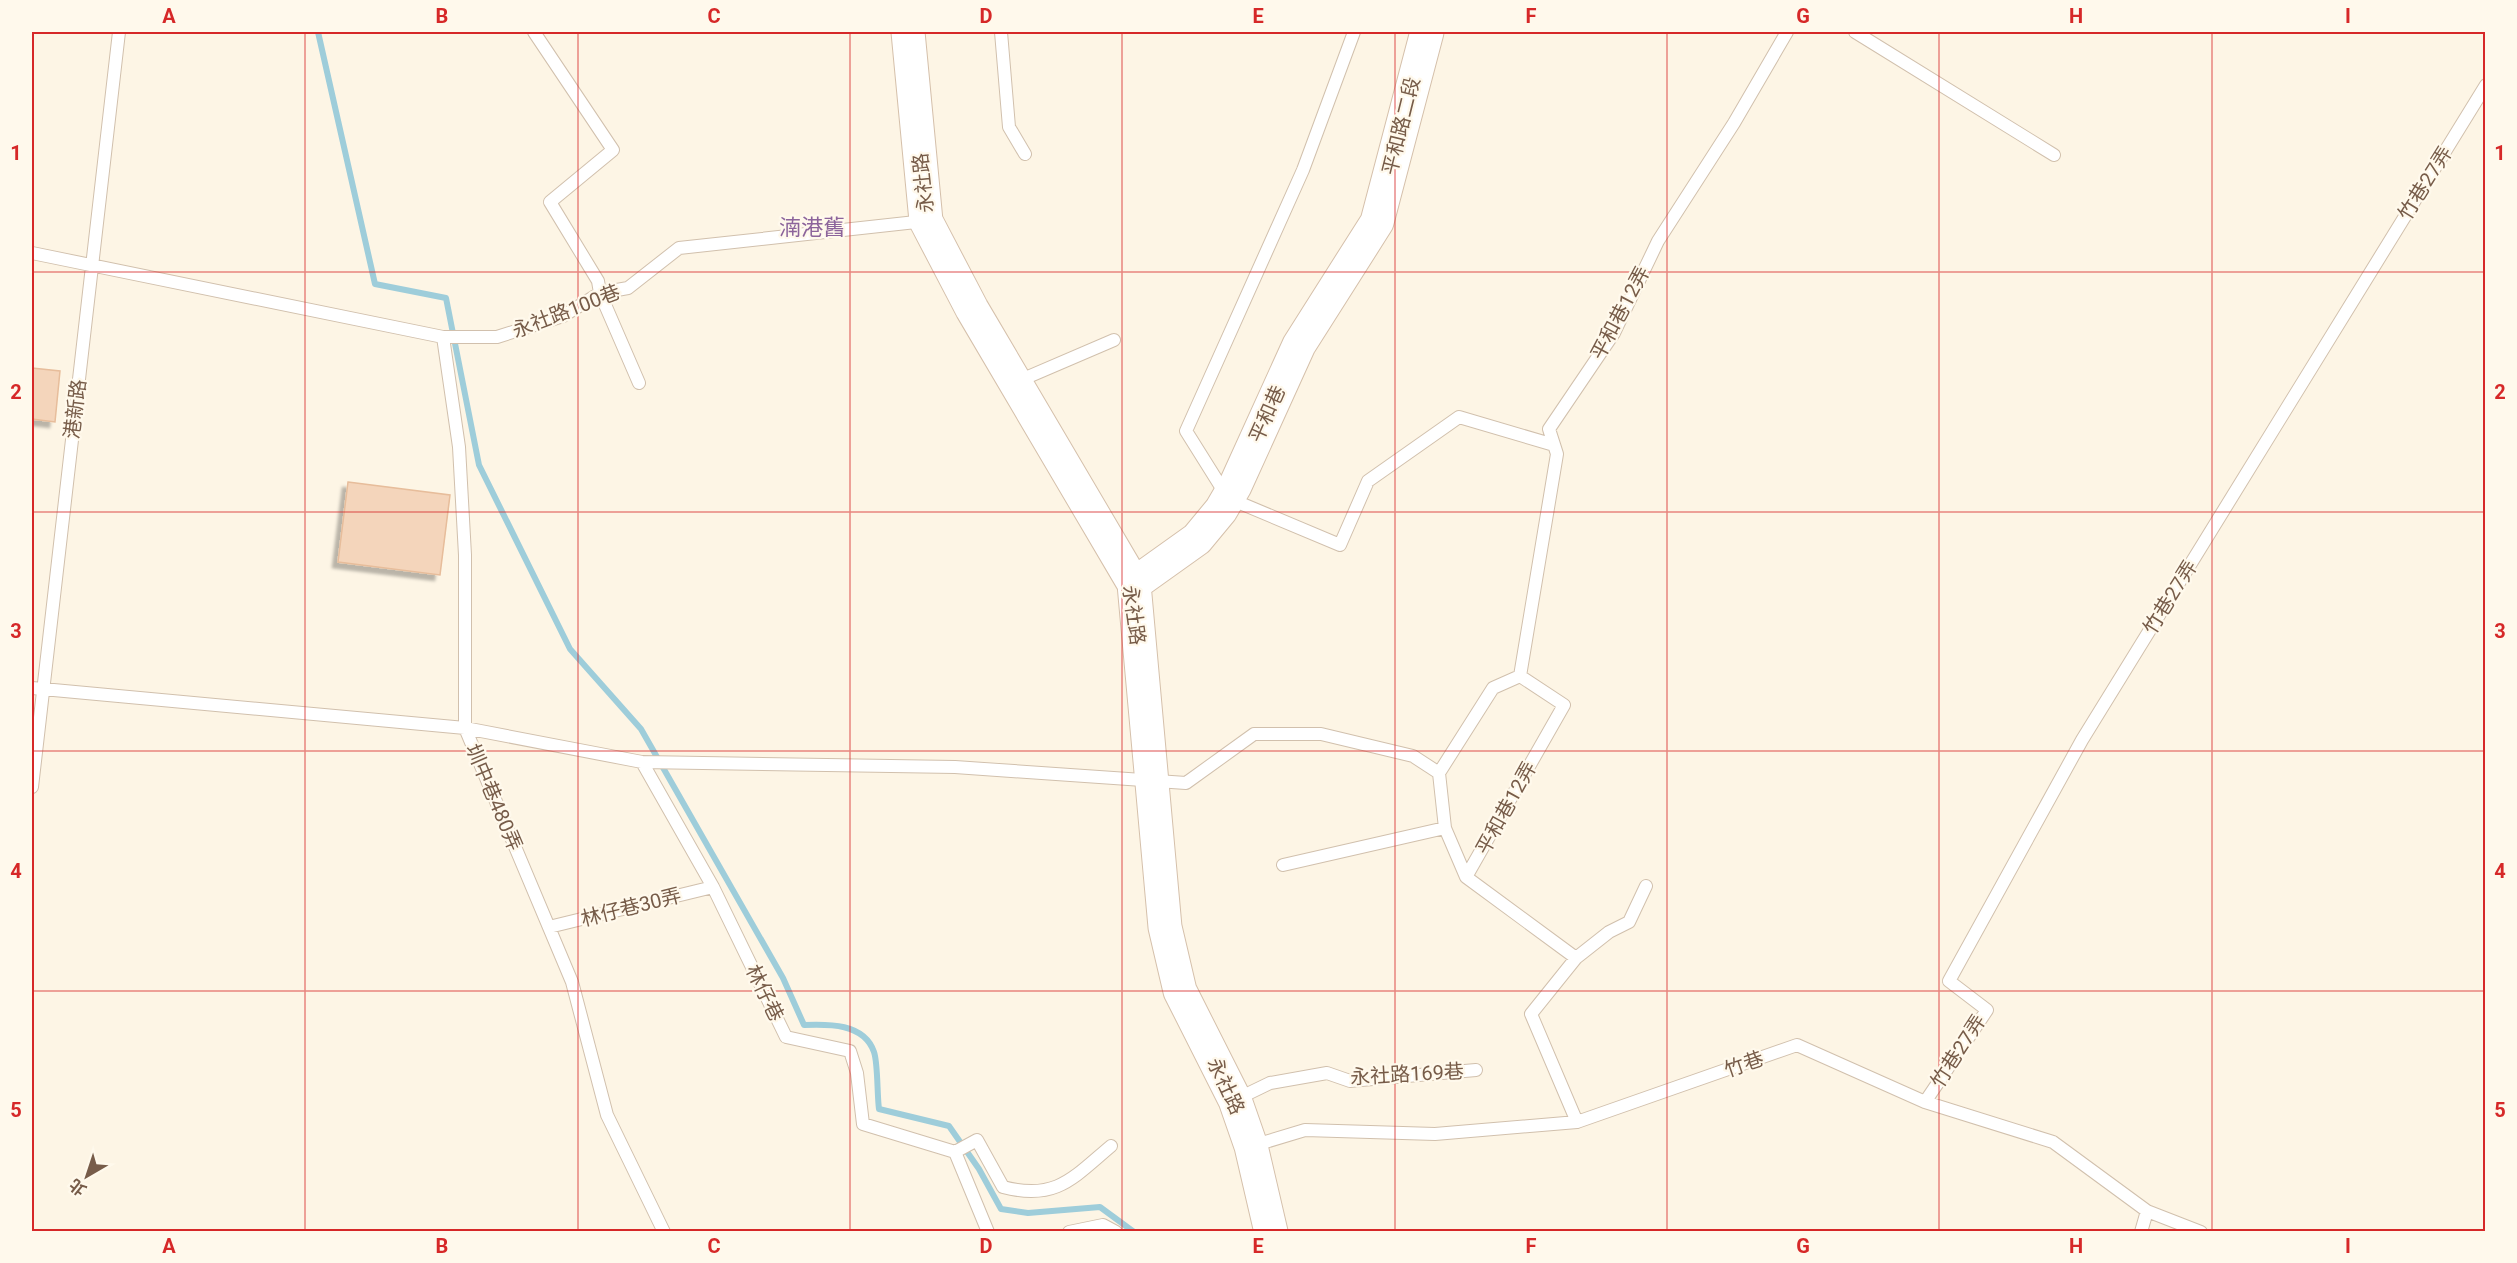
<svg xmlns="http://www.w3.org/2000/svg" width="2517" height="1263" font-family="Roboto,'Noto Sans TC',sans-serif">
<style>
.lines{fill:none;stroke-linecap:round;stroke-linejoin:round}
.stream{stroke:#9ecdda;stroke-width:6}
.building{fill:#f4d5bb;stroke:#e7bd9b;stroke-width:1.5;filter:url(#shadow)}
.lane-casing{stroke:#d1c0ad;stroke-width:14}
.secondary-casing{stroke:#d5c0ab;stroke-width:35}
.lane{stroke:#fff;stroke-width:12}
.secondary{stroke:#fff;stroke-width:33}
.grid{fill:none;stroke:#d62828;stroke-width:1.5;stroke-opacity:0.55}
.labels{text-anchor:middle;stroke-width:4.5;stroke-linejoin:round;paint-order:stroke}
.street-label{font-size:20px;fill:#775c49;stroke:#fff9ec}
.quarter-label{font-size:22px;fill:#8c649b;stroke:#fff9ec}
.neatline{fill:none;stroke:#d62828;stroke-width:2}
.grid-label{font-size:20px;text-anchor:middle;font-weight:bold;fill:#d62828}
</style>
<defs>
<filter id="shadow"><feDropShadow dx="-5.5" dy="5.5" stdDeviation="1.5" flood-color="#0004"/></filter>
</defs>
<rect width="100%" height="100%" fill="#fdf5e5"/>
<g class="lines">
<path class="stream" d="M318,32l57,252 71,14 33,167 91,184 71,80 142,249 21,47c24,-1 60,-2 70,27 4,11 3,43 5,57l70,17 30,43 22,40 27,4 72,-6 34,25"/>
</g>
<path class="building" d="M32,368l28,3 -5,51 -23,-3z
M348,482l102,13 -10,80 -102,-13z"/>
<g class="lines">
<defs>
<path id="lane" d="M534,32l79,118 -63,52 48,79 2,12 39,90
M1001,32l8,95 16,27
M1354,32l-51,138 -117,261 42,67 112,47 28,-64 91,-64 95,28
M1855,32l199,123
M32,253l411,84h54l66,-21 37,-23 28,-5 51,-40 246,-27
M443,337l16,110 6,108v173l107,254 35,133 57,117
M1016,382l98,-42
M32,688l433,40 177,34 313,5 231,16 68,-49h67l92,22 26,17 54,-85 27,-12
M642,762l71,125 73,150 64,14 7,22 6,51 92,28 33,80
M1439,773l6,55 21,49
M32,787l87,-755
M1283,865l162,-37
M549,927l164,-40
M1576,958l33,-26 20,-10 17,-36
M1237,1099l33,-16 57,-10 23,8 126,-11
M1925,1102l62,-92 -38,-29 133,-241 404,-655
M1577,1122l-46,-108 45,-56 -110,-81 98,-172 -44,-29 37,-222 -8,-25 65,-96 44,-92 76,-118 53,-91
M1252,1146l53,-16 130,4 142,-12 220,-77 128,57 128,40 94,69 54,21
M955,1152l22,-12 26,47c53,14 70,-9 108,-41
M1069,1232l34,-7 13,7
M2141,1232l6,-21"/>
<path id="secondary" d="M908,32l18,189 46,88 162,275 31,343 15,64 55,109 16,46 20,86
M1134,584l63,-45 24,-29 14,-24 64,-141 78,-123 50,-190"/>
</defs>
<use href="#lane" class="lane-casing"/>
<use href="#secondary" class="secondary-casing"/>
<use href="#lane" class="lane"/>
<use href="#secondary" class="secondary"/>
</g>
<path class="grid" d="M305,32v1200M578,32v1200M850,32v1200M1122,32v1200M1395,32v1200M1667,32v1200M1939,32v1200M2212,32v1200M32,272h2454M32,512h2454M32,751h2454M32,991h2454"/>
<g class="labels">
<g class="street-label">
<text transform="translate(1401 126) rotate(-76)" y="7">平和路二段</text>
<text transform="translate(923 183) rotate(-96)" y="7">永社路</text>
<text transform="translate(2425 183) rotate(-58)" y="7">竹巷27弄</text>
<text transform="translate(566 311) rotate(-21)" y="7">永社路100巷</text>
<text transform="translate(1620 313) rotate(-62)" y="7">平和巷12弄</text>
<text transform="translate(75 409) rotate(-83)" y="7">港新路</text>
<text transform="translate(1267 414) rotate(-66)" y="7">平和巷</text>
<text transform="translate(2170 597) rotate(-58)" y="7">竹巷27弄</text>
<text transform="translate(1134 615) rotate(82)" y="7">永社路</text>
<text transform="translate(494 797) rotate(67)" y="7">圳中巷480弄</text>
<text transform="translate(1506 808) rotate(-61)" y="7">平和巷12弄</text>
<text transform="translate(631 907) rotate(-14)" y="7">林仔巷30弄</text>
<text transform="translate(765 993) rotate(64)" y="7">林仔巷</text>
<text transform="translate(1958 1051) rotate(-57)" y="7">竹巷27弄</text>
<text transform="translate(1744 1064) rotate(-19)" y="7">竹巷</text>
<text transform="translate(1407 1074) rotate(-3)" y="7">永社路169巷</text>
<text transform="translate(1226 1086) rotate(65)" y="7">永社路</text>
</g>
<g class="quarter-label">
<text x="812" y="235">湳港舊</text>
</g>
</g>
<rect width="2517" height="1263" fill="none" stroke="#fff9ec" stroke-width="66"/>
<g transform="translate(87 1176) rotate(219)" stroke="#fff9ec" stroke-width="4.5" paint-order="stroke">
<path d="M0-4.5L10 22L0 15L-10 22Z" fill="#775c49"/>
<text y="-9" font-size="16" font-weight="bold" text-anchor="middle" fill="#775c49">北</text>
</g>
<rect x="33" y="33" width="2451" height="1197" class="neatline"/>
<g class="grid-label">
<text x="169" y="23">A</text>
<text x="442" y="23">B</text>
<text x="714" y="23">C</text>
<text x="986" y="23">D</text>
<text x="1258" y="23">E</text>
<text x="1531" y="23">F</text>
<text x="1803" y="23">G</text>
<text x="2076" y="23">H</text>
<text x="2348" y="23">I</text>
<text x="16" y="160">1</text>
<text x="2500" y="160">1</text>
<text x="16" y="399">2</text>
<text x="2500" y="399">2</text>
<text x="16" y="638">3</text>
<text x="2500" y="638">3</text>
<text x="16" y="878">4</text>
<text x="2500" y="878">4</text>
<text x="16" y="1117">5</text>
<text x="2500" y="1117">5</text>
<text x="169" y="1253">A</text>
<text x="442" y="1253">B</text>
<text x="714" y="1253">C</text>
<text x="986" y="1253">D</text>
<text x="1258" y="1253">E</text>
<text x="1531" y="1253">F</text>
<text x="1803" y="1253">G</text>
<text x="2076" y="1253">H</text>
<text x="2348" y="1253">I</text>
</g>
</svg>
